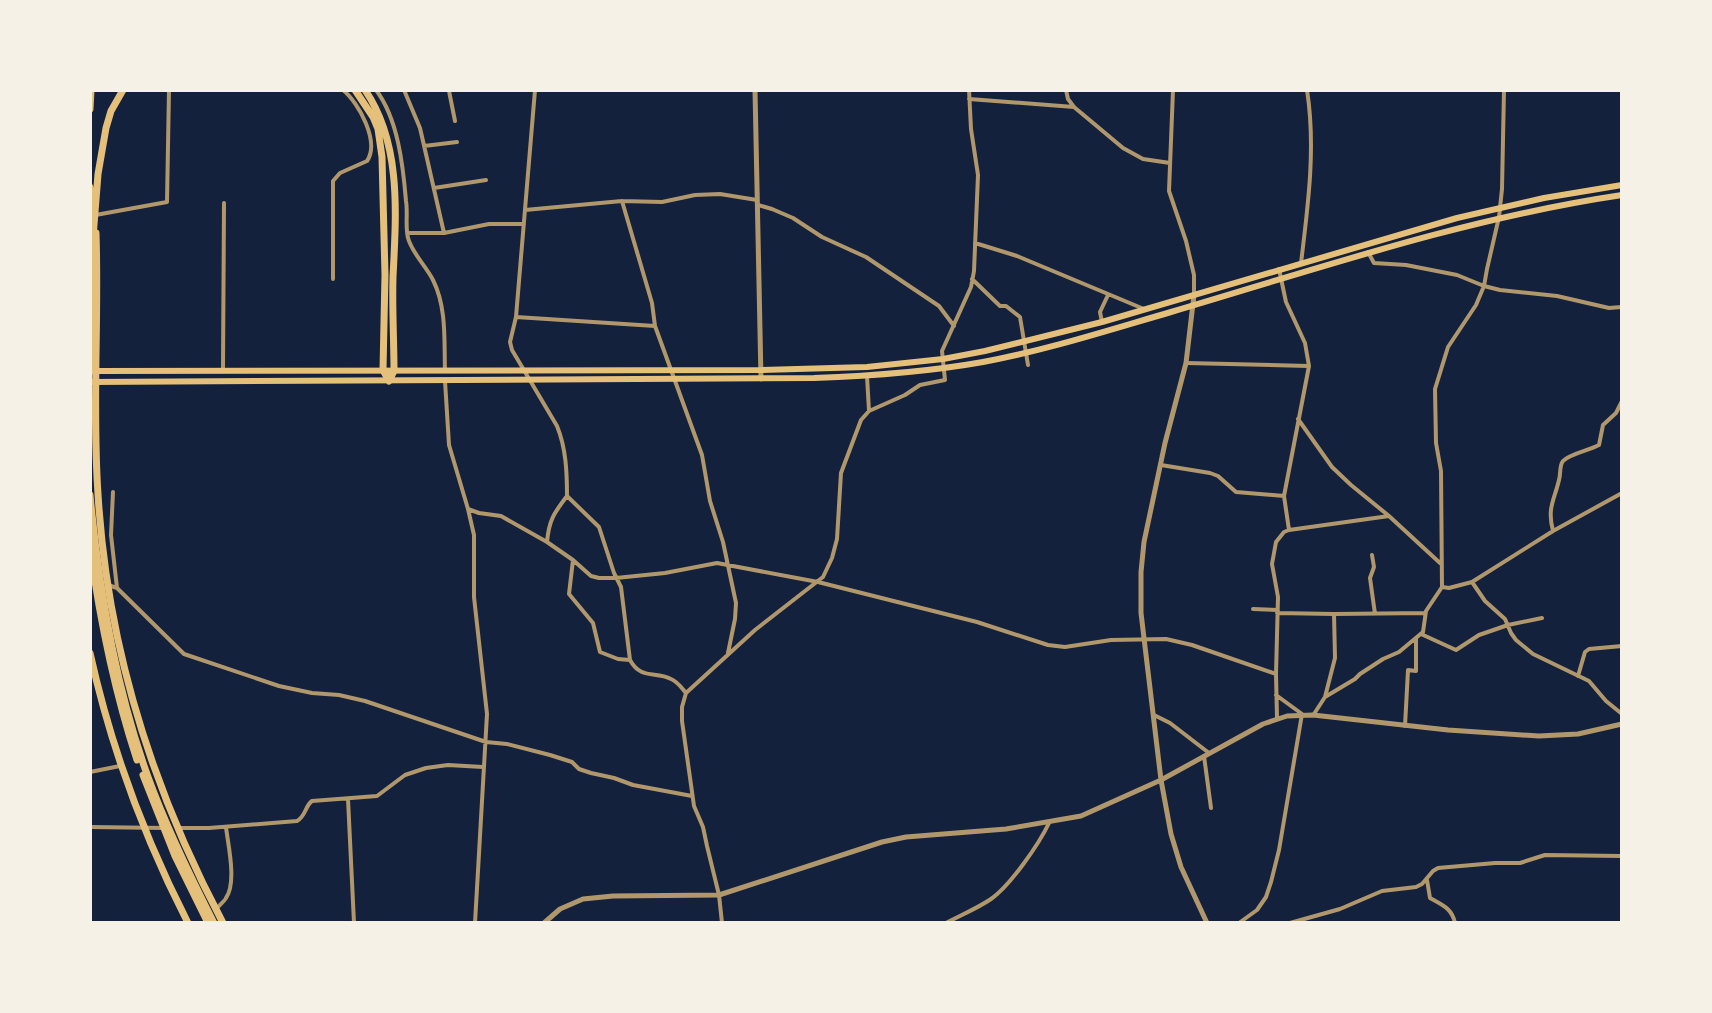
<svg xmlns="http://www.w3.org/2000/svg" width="1712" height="1013" font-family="'Libre Baskerville',serif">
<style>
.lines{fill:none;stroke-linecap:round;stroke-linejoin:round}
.minor{stroke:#b1986c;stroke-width:4}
.tertiary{stroke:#b1986c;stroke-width:5}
.primary{stroke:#e5c07b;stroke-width:6}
.trunk{stroke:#e5c07b;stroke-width:7}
.motorway{stroke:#e5c07b;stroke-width:7}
</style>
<rect width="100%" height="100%" fill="#14213d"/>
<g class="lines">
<path class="minor" d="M376,90c22,29 27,75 30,111 2,12 -1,25 2,37 4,15 18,28 25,42 14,28 11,61 12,91
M404,90l16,38 24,105
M447,90l2,1 6,30
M535,90l-19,227 -6,25 2,8 45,76c9,22 10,46 10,70l32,31 15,46 7,14 9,73c11,20 25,11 41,19 7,3 10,8 15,14
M1066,90l2,9 6,8 49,41 20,11 27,4
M1173,90l-4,101 17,50 8,34v20
M969,99l105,8
M424,146l33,-4
M434,188l52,-8
M622,201l30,102 3,23 47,129 8,46 13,41 13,61 -1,16 -7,34
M758,205l14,4 21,9 29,19 44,20 73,49 15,20
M525,210l97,-9 40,1 33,-7 25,-1 37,6
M90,216l77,-14 2,-112
M407,233h37l45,-9h35
M975,243l42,13 127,53
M1368,252l6,11 32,2 51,10 27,11 16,4 57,6 52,12 13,-1
M1301,263c7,-57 15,-116 6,-173
M1279,269l7,33 19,41 4,23 -25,130 5,34
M333,279v-98l7,-8 27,-12c13,-19 -8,-58 -24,-71
M972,279l28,27h6l14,11 8,48
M516,317l139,9
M1102,322l-2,-10 8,-17
M1186,363l122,3
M223,370l1,-167
M867,376l2,35
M445,381l4,64 19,64 6,26v62l13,117 -12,209
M1298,419l34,48 19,18 38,31 51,47
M1161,465l49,8 8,3 18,16 48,4
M113,492l-2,43 6,53
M468,509l11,4 22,3 46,26 26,18 -4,34 24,29 7,29 18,7 12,1
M1553,531c-6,-23 1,-30 6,-51 2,-6 0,-14 4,-19 6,-7 27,-11 36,-16l4,-20 13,-12 6,-12
M547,542c2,-22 7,-29 20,-46
M1372,555l2,12 -4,11 5,36
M573,560l18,16 8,2h17l49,-5 52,-10 101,19 159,40 71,23 17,2 46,-7 55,-1 26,6 84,29
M1472,582l13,19 20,18 6,14 5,7 17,14 56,27 17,20 16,13
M108,585l9,3 67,66 95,32 33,7 27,2 26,6 121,41 21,2 43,11 22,7 7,7 12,4 23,5 19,7 59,11
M1442,587l7,1 23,-6 81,-51 69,-38
M1253,609l25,1
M1277,613l57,1 91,-1
M1421,634l35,16 23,-15 29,-10 34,-7
M1578,676l7,-24 4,-3 33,-3
M1325,697l10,-39 -1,-44
M1314,714l11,-17 30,-18 5,-5 23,-15 16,-7 24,-20 3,-21 16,-24 -1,-116 -5,-28 -1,-54 13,-42 28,-42 8,-19 3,-17 12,-52 3,-28 2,-99
M1154,715l16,8 39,30
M1277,718l-1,-44 2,-77 -6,-33 4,-22 8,-10 5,-2 100,-14
M1405,726l3,-56 8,1v-33
M1204,756l7,52
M90,772l30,-6
M348,799l6,124
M90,827l75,1
M177,828h32l88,-7c9,-5 8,-15 15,-20l65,-5 28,-21 21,-7 22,-3 35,2
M1427,880l3,18c12,7 22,10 25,25
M217,908c1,-1 9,-9 9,-10 11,-16 2,-53 0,-71
M722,923l-3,-28 -12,-49 -4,-19 -9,-21 -12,-85v-14l4,-14 69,-63 68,-53 9,-19 5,-19 4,-66 20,-53 8,-9 36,-16 15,-10 25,-5 -3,-29 29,-64 3,-16 4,-96 -7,-46 -2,-39
M946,923c15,-8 32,-15 45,-24 19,-13 48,-55 58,-76
M1239,923l18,-13 9,-13 5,-15 8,-32 23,-136 -26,-19
M1290,923l50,-14 42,-18 34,-4 6,-3 11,-13 5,-3 57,-5h25l25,-8 77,1"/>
<path class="tertiary" d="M755,90l6,289
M1194,295l-8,68 -21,80 -21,99 -3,30v41l20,167 10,54 10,33 26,56
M544,923l16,-14 23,-10 30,-3 106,-1 163,-53 24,-5 100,-8 75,-13 80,-36 102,-56 24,-8 26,-1 135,15 91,6 39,-2 44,-10"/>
<path class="primary" d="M94,371l667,-1 106,-3 76,-8 42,-8 117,-29 355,-104 87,-20 78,-13
M90,382l724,-4c57,-2 113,-6 169,-16 64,-12 126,-32 188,-50 149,-44 296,-94 451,-117"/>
<path class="trunk" d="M90,187l4,17
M96,233c3,87 -4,174 2,261 9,152 54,295 125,429
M90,653c21,95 54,184 98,270"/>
<path class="motorway" d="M355,90l18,27 5,12 4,28 3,118 -2,95 6,11
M365,90c37,54 31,125 28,187 -1,31 1,63 1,94l-5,10
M90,109l1,-19
M90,372l1,-109 7,-89 8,-46 5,-17 12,-21
M90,495c9,96 25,191 58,282 18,50 42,99 66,146
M90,548c10,72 24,142 47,212
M143,775l32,81 33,67"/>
</g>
<rect width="1712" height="1013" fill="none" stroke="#f6f1e7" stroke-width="184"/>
</svg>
